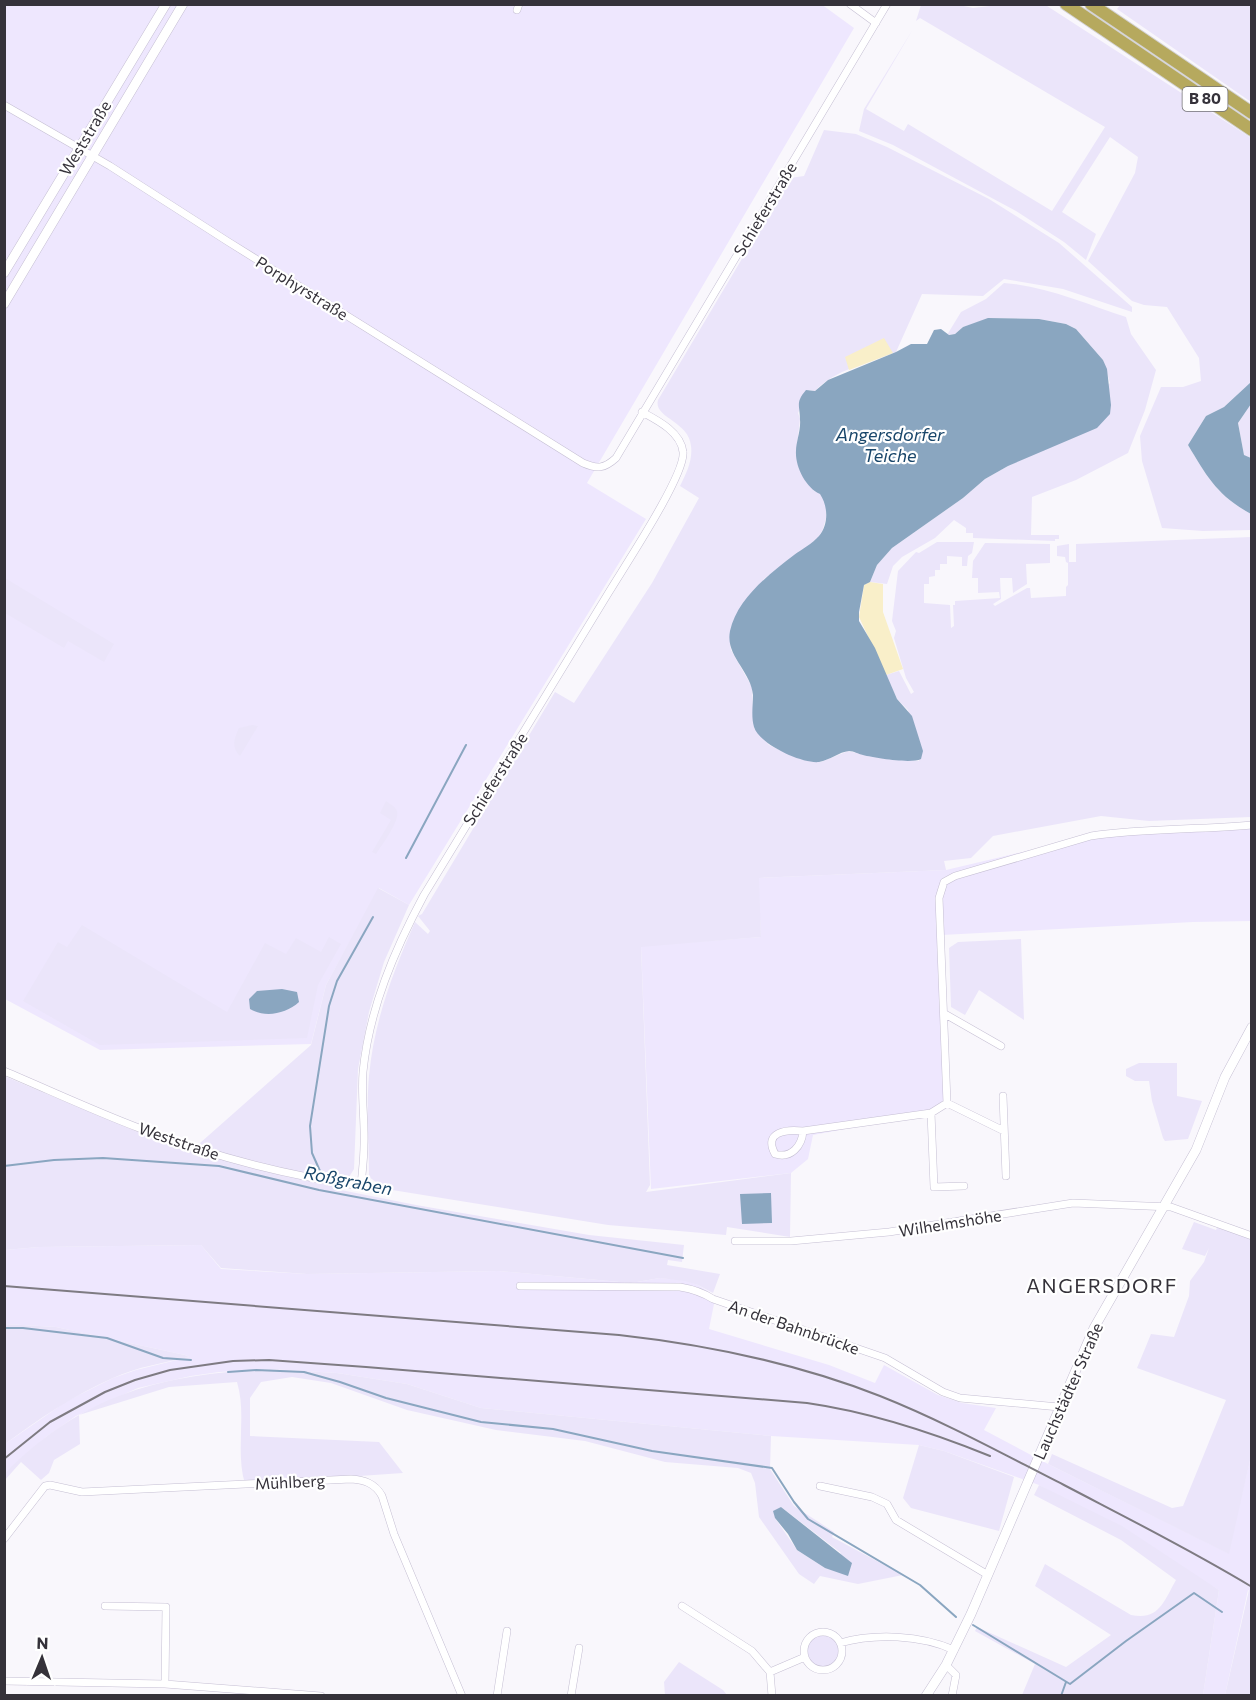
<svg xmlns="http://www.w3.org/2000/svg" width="1256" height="1700" font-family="Commissioner,sans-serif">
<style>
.built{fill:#eee7fe}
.green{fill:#ebe5fa;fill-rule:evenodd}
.sand{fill:#f9efc9}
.water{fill:#8aa6c0}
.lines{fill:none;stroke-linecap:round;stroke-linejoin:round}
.stream{stroke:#8aa6c0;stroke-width:2}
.street-casing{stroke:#c5bfd3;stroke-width:8}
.secondary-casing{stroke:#c5bfd3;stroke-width:10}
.highway-casing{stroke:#d3d2d4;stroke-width:14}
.street{stroke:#fff;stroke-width:7}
.secondary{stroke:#fff;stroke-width:9}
.highway{stroke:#b6a95e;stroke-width:12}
.rail{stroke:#7e7b82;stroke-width:2}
.labels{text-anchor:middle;stroke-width:4.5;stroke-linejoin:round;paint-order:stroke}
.shield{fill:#fff;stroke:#727075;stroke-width:1.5}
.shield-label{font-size:15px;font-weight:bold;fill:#35323a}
.street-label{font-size:16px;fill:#35323a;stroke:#fff}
.water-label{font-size:18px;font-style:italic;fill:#19466a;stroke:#fff}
.quarter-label{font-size:20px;letter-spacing:1.5px;fill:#35323a;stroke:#fff}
</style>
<rect width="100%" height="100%" fill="#f9f7fc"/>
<path class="built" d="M821,4l33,24 -267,455 59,36 -237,386 -30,-17 -53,97 -15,59 -211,6 -95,-51 -1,-994z
M1251,825v96l-58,1 -251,13 5,168 -16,10 -118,22 -5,24 -17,14 -140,16 -10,-243 120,-9 -3,-59 188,-8 145,-34z
M201,1245l20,24 86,5 192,-3 132,12 29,-5 25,2 13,5 13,8 3,11 -5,25 120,36 46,18 9,-18 54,30 24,8 34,5 -12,22 64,34 180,89 23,-97v136l-3,-2 -23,105h-22l16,-105 -180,-105 -95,-34 -25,-6 -148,-9 -290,-28 -74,-24 -70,-11 -67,-4 -51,3 -28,4 -53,12 -62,28 -30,21 -41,36v-29l62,-43 46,-23 23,-8 53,-13 -4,-2 -129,-28 -51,-3v-74l34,-3z"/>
<path class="green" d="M1006,4h38l207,134v244l-27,25 -18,9 -18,29c19,32 30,51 63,69v16l-48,1 -41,-3 -20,-67 -2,-25 21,-49h22l18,-6 -2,-23 -32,-51 -23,-2 -12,-4 -44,-40 47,-88 3,-16 -28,-20 -48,75 34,22 -10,26 -22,-18 -48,-31 -123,-66 -34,-14 5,-22 49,-80 -47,80 38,22 4,-7 144,87 53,-84 -185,-109 -4,3 5,-16h38l14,3z
M1121,4l130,1v97l-134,-93z
M824,130l32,4 31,13 102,52 70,44 73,64v5l-69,-23 -59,-10 -21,17 -61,-2 -26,58c-26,10 -62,18 -81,39l-6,-1 -11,23 2,6 -3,27 17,45 6,2 6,10v15l-3,11 -4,8 -11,9 -44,33 -34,64 1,7 21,37 2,41 15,17 20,9 32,8 27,-11 23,5 48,5 -11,-51 -11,-11 -11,-24 13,-4 12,23 3,-2 -8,-14 -12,-40 2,-7 -4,-10 6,-50 18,-19 3,1 18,-11h37l-2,11 -4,3 -1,10h-5v-9l-15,-1v8h-7v6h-5v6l-6,1v7h-5v19l26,2 1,23 3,-2 -1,-21h2v-4l45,-3 -1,-6 -21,1v-15h-6l1,-17 12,-18 65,1v19l-24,1 1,20 -14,9 -1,-15h-12l1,21 -8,5 2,2 32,-18h3l1,10 35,-2v-9l2,-2v-22l-2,-1 -1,-5 -8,-1v-10l12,-2v18h7v-18l175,-7v280l-102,4 -48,-5 -108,20 -22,22 -27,3 2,9 -187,8 2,59 -120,10 9,238 -4,7 145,-19 -1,64 -63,-10 -1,8 -118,-10 -222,-36 -17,-12c0,-33 -3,-68 0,-101 5,-55 24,-104 46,-154l13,12 2,-3 -12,-15 4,-2 133,-222 19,11 78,-120 47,-85 -19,-12c6,-12 13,-26 11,-40 -2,-25 -38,-28 -33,-46l132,-222 14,-2z
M1004,283c42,3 82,21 122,34l5,17 25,36 -11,40 -17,43 -52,27 -44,17 -1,38h28v4h-4v2l-82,-3v-5h-7v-5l-12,-8 -19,18 -33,19 -9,9 -6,18 -17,-2 7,-17 15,-17 71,-50 22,-19 23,-13 32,-15 70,-68 -7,-23 -27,-31 -10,-5 -27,-5 -48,-1 -28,9 -8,7 -8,1 14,-23 25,-13z
M1251,404v54l-7,-3 -6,-32z
M5,578l109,66 -10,18 -36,-21 -4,7 -59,-35z
M252,725l6,1 -18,30c-9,-9 -6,-17 -1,-28z
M386,801c4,3 9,5 11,10 3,10 -15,34 -21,43l-4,-2 19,-32 -11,-7z
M378,888l31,17 -25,57 -15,50 -11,57 -4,100 -13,21 75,15 173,30 95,10 -2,17 -14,-2 -1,5 53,9 -7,19 -15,-8 -13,-4 -25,-3 -29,5 -132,-12 -192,3 -86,-6 -20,-23 -162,2 -34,3 -1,-174 139,58 48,17 120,-106 15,-60z
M82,925l145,87 38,-69 21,11 10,-16 25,14 8,-15 12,7 -23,41 -11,53 -207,7 -77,-44 35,-59 9,5z
M1021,939l3,81 -45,-30 -14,25 -14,-8 -2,-59 9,-6z
M1139,1063h38v33l25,5 -14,38 -23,2 -2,-3 -11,-37 -3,-20h-14l-9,-5v-7z
M1194,1222l22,8 2,-4 33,12v218l-22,98 -181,-90 4,-10 120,54 11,-2 43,-106 -89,-32 14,-34 23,3 15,-41 1,-15 14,-19 5,-14 -4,8 -23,-7z
M4,1324l52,3 129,28 4,2c-26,6 -52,10 -76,21 -39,17 -74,41 -108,66z
M270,1369l67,4 70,11 74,24 290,28 -1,33 24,37 40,26 -2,5 71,38 -45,9 -38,-8 -6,8 -15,-10 -40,-57 -4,-34 -4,-10 -13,-5 -73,-6 -80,-21 -89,-11 -89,-20 -76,-27 -39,-6 -31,5 -11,16v38l129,6 24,31 -158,11c-10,-34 2,-69 -8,-102l-68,5 -90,28 1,29 -26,16 -5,13 -8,7 -20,-18 -16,18v-7c81,-80 154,-98 265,-104zM781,1507l60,46 -16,15 -28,-18 -22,-32z
M919,1445l25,6 70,26 -15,54 -88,-23 -8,-10z
M1039,1485l83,41 97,64 -16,105h-181l13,-31 -60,-33 2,-4 89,40 45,-32 -76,-49 10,-22 86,51c28,6 33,-14 45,-35l-55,-40 -87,-45z
M1249,1590l3,2 -1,103h-26z
M807 1651a16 16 0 1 1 32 0a16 16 0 1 1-32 0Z
M679,1662l44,28 4,5h-62l-1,-13z"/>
<path class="sand" d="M884,338l9,15 -44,17 -4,-13z
M870,582l13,2v28l20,57 -17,6 -27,-58 5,-32z"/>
<path class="water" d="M988,318l51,1 27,5 10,5 27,31 4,9 4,36 -1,9 -13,14 -89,38 -23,13 -22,19 -71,50 -15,17 -7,17 -6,3 -5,27v9l16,27 22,51 15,17 11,35 -2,8c-10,5 -46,-1 -58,-4 -5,-1 -9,-4 -14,-4 -10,1 -19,9 -30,11 -17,2 -60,-18 -65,-35 -3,-10 -1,-22 -1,-32 -2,-24 -28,-39 -23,-64 7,-32 39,-57 64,-76 8,-6 18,-11 25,-19 10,-12 9,-30 1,-42 -14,-6 -25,-27 -24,-43 0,-9 5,-21 4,-31 0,-15 -5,-17 6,-30l9,1 13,-11 68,-28 15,-8h16l7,-14 7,-1 8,6 6,-1 8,-7z
M1251,382v22l-13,19 6,32 7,3v56c-33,-18 -44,-37 -63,-69l18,-29 18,-9z
M282,989l15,3 2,10c-13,12 -34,16 -49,7l-1,-10 8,-8z
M771,1193l1,30 -30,1 -2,-30z
M781,1507l71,56 -4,13 -23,-8 -28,-18 -9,-16 -13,-16 -2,-7z"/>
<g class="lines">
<path class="stream" d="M406,858l60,-113
M4,1166l50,-6 49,-2 116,8 100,24 364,68
M320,1171l-8,-18 -2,-27 19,-120 8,-25 36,-64
M4,1328h19l84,10 56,20 28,2
M228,1372l28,-2 48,2 36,10 46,16 95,24 72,7 99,22 120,17 22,34 14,17 112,66 36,32
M973,1625l97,59 56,-43 68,-48 28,19
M1061,1696l5,-14"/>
<defs>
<path id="street" d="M850,4l26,19
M517,10l2,-6
M4,105l106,61 117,75 356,222c14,6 21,6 33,-5l271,-454
M945,1014l56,32
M4,1071c45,19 90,40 135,57 72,28 146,47 222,58 1,-13 3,-27 3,-41 1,-24 -3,-49 -1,-73 6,-63 32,-123 61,-177 62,-101 124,-202 185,-303 15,-25 77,-118 74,-140 -2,-20 -26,-32 -41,-40
M1003,1096l3,80
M947,1103l57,28
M931,1113l3,74 30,-1
M803,1131c-1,15 -12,28 -28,23 -12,-22 11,-25 28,-23l128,-18 16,-10 -8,-205 5,-16 11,-6 136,-40c53,-8 107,-6 161,-11
M735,1241h56l98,-9 184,-29 98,4 81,29
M520,1286l160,1c12,2 22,5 33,12l172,59 58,34 17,6 99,9
M820,1486l52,11 15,7 9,16 92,55
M4,1539l41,-53 5,-1 32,7 269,-13c13,1 24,4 31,17l12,38 68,162
M105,1606l61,1 -1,77
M682,1606l70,45 18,21
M804 1651a19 19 0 1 1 38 0a19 19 0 1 1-38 0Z
M840,1643c35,-10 81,-8 114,7
M946,1665l10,10 -4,21
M770,1672l35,-15
M770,1672l2,24
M4,1681l161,3 156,12
M497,1696l10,-65
M571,1696l8,-48"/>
<path id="secondary" d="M4,273l162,-269
M4,304l179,-300
M926,1696l20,-31 25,-51 123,-286 102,-178 29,-73 27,-50"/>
<path id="highway" d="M1066,4l186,126
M1091,4l161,109"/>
</defs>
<use href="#street" class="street-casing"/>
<use href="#secondary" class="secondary-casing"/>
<use href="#highway" class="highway-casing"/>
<use href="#street" class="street"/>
<use href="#secondary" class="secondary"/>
<use href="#highway" class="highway"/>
<path class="rail" d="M4,1286l615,49c90,10 177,28 261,61 63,25 123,58 184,89 63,33 127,65 188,102
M4,1459l46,-37 55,-30 30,-12 35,-10 63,-9 36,-1 97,7 441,36c63,9 124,29 183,53"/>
</g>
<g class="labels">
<rect class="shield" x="1182.5" y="87" width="45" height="24" rx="4.5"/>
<g class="shield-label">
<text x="1205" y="104">B 80</text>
</g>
<g class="street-label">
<text transform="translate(85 138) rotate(-59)" y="6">Weststraße</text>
<text transform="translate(765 209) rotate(-59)" y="6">Schieferstraße</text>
<text transform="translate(302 288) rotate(32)" y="6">Porphyrstraße</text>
<text transform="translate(495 779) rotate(-58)" y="6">Schieferstraße</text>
<text transform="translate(179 1141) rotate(19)" y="6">Weststraße</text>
<text transform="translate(950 1223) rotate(-9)" y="6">Wilhelmshöhe</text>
<text transform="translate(794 1327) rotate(19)" y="6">An der Bahnbrücke</text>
<text transform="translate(1068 1391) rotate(-66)" y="6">Lauchstädter Straße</text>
<text transform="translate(290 1482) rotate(-3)" y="6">Mühlberg</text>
</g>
<g class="water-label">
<text x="890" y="441">Angersdorfer<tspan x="890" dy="21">Teiche</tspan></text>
<text transform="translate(348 1181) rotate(11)" y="6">Roßgraben</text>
</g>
<g class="quarter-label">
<text x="1102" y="1293">ANGERSDORF</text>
</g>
</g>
<rect width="1256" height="1700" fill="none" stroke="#35323a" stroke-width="12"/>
<g transform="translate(42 1658) rotate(2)" stroke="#ffffff" stroke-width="4.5" paint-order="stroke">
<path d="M0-4.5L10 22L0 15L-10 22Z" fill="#35323a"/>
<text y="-9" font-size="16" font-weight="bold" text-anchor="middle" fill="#35323a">N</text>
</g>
</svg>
